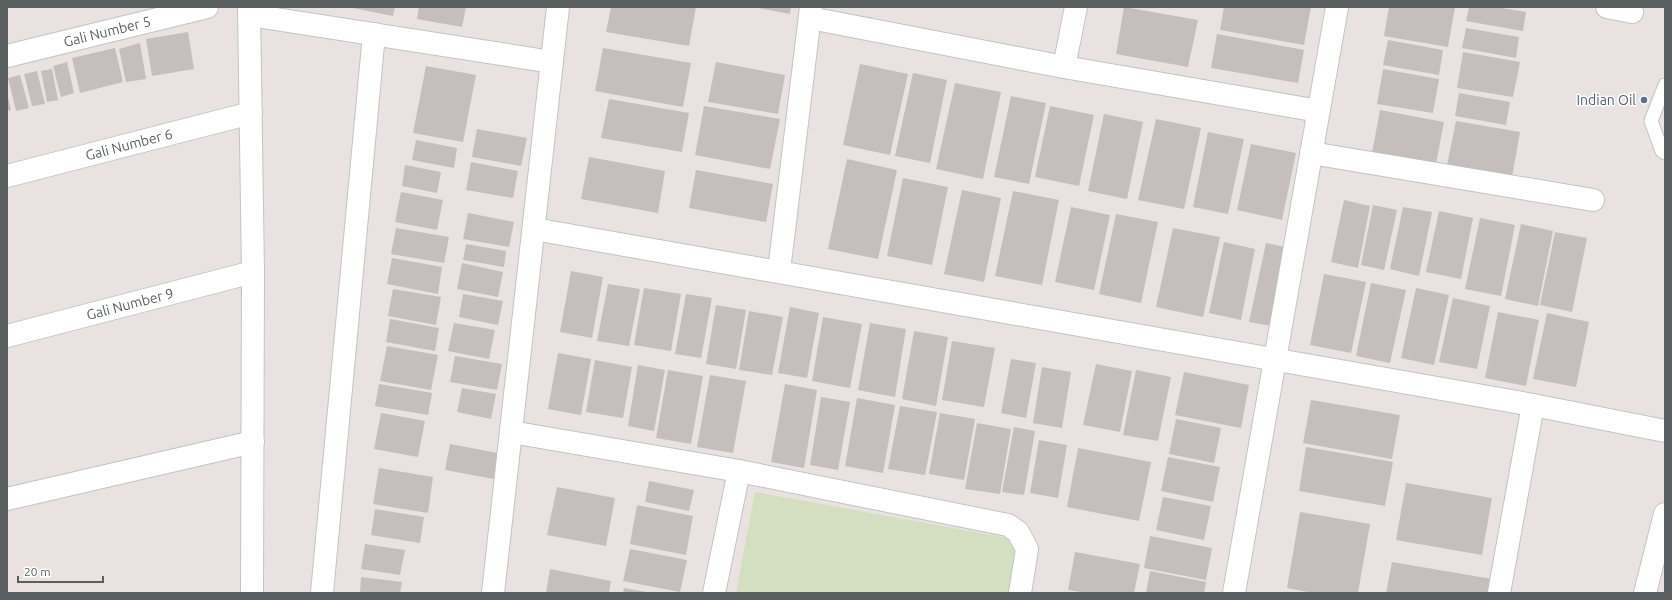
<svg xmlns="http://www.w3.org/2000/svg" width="1672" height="600" font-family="Ubuntu,sans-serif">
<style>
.green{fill:#d3dfc0}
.building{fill:#c5bebd}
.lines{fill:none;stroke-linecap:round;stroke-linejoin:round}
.lane-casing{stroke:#bfc5c5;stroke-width:15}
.street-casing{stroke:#bfc5c5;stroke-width:24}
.secondary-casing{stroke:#c0c6c6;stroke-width:24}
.lane{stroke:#fff;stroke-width:13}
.street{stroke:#fff;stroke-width:22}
.secondary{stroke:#fff;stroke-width:22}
.service-dot{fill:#5c6f8a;stroke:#fff;stroke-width:1.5}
.labels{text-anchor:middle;stroke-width:3;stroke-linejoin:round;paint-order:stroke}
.street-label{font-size:14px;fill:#595f5f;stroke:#fff}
.service-label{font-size:14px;fill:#4e5e75;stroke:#fff;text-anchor:end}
</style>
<rect width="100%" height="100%" fill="#eae2e0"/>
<path class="green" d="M755,492l264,48 -10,53h-273z"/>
<path class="building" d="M348,7h47l-2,9z
M419,7h47l-4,20 -45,-8z
M611,7h85l-7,39 -83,-14z
M753,7h38l-1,7z
M1124,7l74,13 -10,47 -72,-13z
M1224,7h87l-7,38 -84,-15z
M1389,7h66l-7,40 -64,-11z
M1469,7h27l30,5 -3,19 -57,-10z
M1466,28l53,9 -3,21 -54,-10z
M188,32l6,37 -42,7 -6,-37z
M1217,34l87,16 -6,33 -87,-15z
M1388,40l55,10 -4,25 -56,-10z
M140,43l6,36 -20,3 -7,-33z
M115,48l8,34 -43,11 -8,-35z
M603,48l88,15 -8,44 -88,-16z
M1463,52l57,10 -7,35 -56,-9z
M67,62l7,31 -13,4 -8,-31z
M716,62l69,13 -7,39 -70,-12z
M860,64l48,10 -18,81 -47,-10z
M426,66l50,9 -13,67 -50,-9z
M52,69l6,31 -11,2 -6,-31z
M1383,69l56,10 -6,34 -56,-9z
M37,71l8,33 -13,2 -8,-32z
M913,73l34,7 -17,83 -35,-7z
M20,75l9,33 -13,3 -8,-33z
M955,83l46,9 -18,87 -47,-10z
M7,93l4,17 -4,1z
M1459,93l51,9 -4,23 -51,-9z
M1011,96l35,7 -17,81 -35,-7z
M609,99l80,14 -7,39 -81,-14z
M704,106l76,13 -10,50 -75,-14z
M1050,106l44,9 -15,71 -44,-9z
M1380,110l64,12 -8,42 -64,-11z
M1104,114l39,8 -16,77 -39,-8z
M1156,119l45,9 -17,81 -46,-9z
M1456,121l64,11 -8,45 -65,-12z
M477,129l50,9 -6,28 -49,-9z
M1208,132l36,7 -16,75 -35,-7z
M416,140l41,8 -3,20 -42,-8z
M1251,144l45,9 -14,67 -45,-10z
M589,157l76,14 -7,42 -77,-14z
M847,159l50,11 -19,89 -50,-10z
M471,162l47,9 -5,27 -47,-8z
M405,165l36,7 -4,21 -35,-7z
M696,170l77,14 -7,38 -77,-14z
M903,178l45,9 -16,78 -45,-9z
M962,190l39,8 -17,84 -40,-8z
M1013,191l46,9 -17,85 -47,-9z
M401,192l42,8 -6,30 -42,-8z
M1344,200l26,6 -12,62 -27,-6z
M1373,205l24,5 -13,60 -23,-5z
M1071,207l39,8 -16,75 -39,-8z
M1403,207l29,5 -13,64 -29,-7z
M1439,211l34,7 -12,61 -35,-7z
M468,213l46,9 -5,25 -46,-8z
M1116,214l42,8 -17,81 -42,-9z
M1480,218l35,7 -14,71 -36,-7z
M1521,224l32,7 -15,75 -33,-7z
M396,228l53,9 -5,26 -53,-9z
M1173,228l47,9 -17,80 -47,-10z
M1555,232l32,6 -15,74 -32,-7z
M1224,242l31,7 -14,71 -32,-7z
M1266,243l28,6 -17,78 -28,-5z
M466,244l40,7 -2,16 -41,-7z
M392,258l50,9 -4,27 -51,-10z
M462,263l41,9 -5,25 -41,-8z
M571,271l32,6 -11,61 -32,-6z
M1324,274l42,8 -15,71 -41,-8z
M1371,283l35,7 -16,73 -34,-7z
M608,284l32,5 -11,57 -32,-5z
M644,288l37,6 -10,57 -37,-6z
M1416,288l33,7 -15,70 -33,-7z
M393,289l48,8 -5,28 -48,-9z
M463,294l40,7 -5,24 -39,-8z
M686,294l26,4 -11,60 -26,-4z
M1453,298l37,8 -13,63 -38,-7z
M716,305l30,5 -10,59 -30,-5z
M790,307l29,6 -12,65 -29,-5z
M749,311l34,6 -11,58 -33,-5z
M1498,312l41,8 -13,66 -41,-8z
M1547,313l42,9 -13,65 -43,-8z
M823,317l39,7 -12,64 -38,-7z
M390,319l49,9 -4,23 -49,-9z
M454,323l41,7 -6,29 -41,-8z
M870,323l36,6 -11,68 -37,-7z
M914,331l34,6 -12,69 -34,-7z
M952,341l43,7 -11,59 -42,-7z
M387,346l51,9 -7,35 -51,-9z
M558,353l33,6 -10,56 -33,-6z
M455,356l47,8 -5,26 -47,-8z
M1011,359l25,4 -10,55 -25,-5z
M595,360l37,7 -9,51 -37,-6z
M1096,364l36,7 -12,61 -37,-7z
M638,365l27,5 -11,61 -26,-5z
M1042,367l29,5 -9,56 -29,-5z
M668,370l35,6 -12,68 -35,-6z
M1136,370l35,7 -13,64 -35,-6z
M1184,372l65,13 -8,43 -66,-13z
M710,375l36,6 -13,72 -36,-6z
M379,384l53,9 -4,22 -53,-9z
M785,384l32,6 -13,78 -33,-6z
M462,388l34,6 -5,25 -34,-7z
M821,397l29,5 -12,68 -28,-5z
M857,398l38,7 -12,68 -38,-7z
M1311,400l89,15 -8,44 -89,-16z
M900,406l37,6 -12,63 -37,-6z
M381,413l44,8 -7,36 -44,-8z
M940,413l35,6 -11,61 -35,-6z
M1176,419l45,9 -7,35 -45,-9z
M977,423l34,6 -11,65 -35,-5z
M1014,427l21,4 -11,64 -22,-3z
M1039,440l28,5 -9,53 -28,-5z
M450,444l48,9 -4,26 -49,-9z
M1306,447l87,15 -8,44 -86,-15z
M1078,448l73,14 -12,59 -72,-14z
M1168,457l52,10 -7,35 -52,-11z
M379,468l54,9 -5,36 -55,-9z
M649,481l45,9 -5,21 -44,-9z
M1406,483l86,15 -10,57 -86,-15z
M557,487l58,11 -9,48 -59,-11z
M1163,497l48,9 -7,34 -48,-10z
M637,505l56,11 -7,39 -56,-11z
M375,509l49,8 -4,26 -49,-8z
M1300,512l70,12 -12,69h-44l-27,-5z
M1150,536l62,12 -6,32 -62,-12z
M365,544l40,6 -5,25 -39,-6z
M630,549l57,11 -7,32 -57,-11z
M1075,552l65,12 -6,29h-48l-18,-3z
M1392,562l100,17 -3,14h-103z
M550,569l61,12 -2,12h-63z
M1150,571l56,11 -2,11h-58z
M361,577l41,5 -2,11h-40z
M624,588l22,4v1h-23z"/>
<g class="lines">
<defs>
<path id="lane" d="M1665,85l-14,36 11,30 3,2"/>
<g id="street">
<path d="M249,7l4,265 -1,321"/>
<path d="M1607,7l25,5"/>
<path d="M250,15l302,47"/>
<path d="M810,18l254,49 255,44"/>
<path id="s1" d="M7,56l200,-49"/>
<path d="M1064,67l12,-60"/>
<path d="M1311,153l282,47"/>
<path id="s2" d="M7,176l244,-63"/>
<path d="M534,229l999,176 132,26"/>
<path d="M779,271l32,-264"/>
<path id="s3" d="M7,336l246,-64"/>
<path d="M511,432l228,39 269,54 10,7 9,17 -7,44"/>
<path d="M7,499l246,-57"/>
<path d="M322,593l52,-559"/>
<path d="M493,593l65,-586"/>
<path d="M714,593l25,-122"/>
<path d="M1234,593l103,-586"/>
<path d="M1499,593l34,-188"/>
</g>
<path id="secondary" d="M1645,593l20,-79"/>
</defs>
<use href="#lane" class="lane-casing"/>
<use href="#street" class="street-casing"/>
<use href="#secondary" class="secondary-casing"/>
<use href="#lane" class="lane"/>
<use href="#street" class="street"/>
<use href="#secondary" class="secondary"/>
</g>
<circle class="service-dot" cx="1644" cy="100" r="4"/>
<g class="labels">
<g class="street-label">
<text dy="5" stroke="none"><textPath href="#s1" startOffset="103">Gali Number 5</textPath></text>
<text dy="5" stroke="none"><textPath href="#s2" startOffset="126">Gali Number 6</textPath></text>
<text dy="5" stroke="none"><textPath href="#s3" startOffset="127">Gali Number 9</textPath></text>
</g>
<g class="service-label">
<text x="1636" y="105">Indian Oil</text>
</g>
</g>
<rect width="1672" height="600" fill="none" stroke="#595f5f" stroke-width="16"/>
<path d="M18 576v6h85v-6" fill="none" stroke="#595f5f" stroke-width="2"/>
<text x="24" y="576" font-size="12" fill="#595f5f" stroke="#ffffff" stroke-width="3" paint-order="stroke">20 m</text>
</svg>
